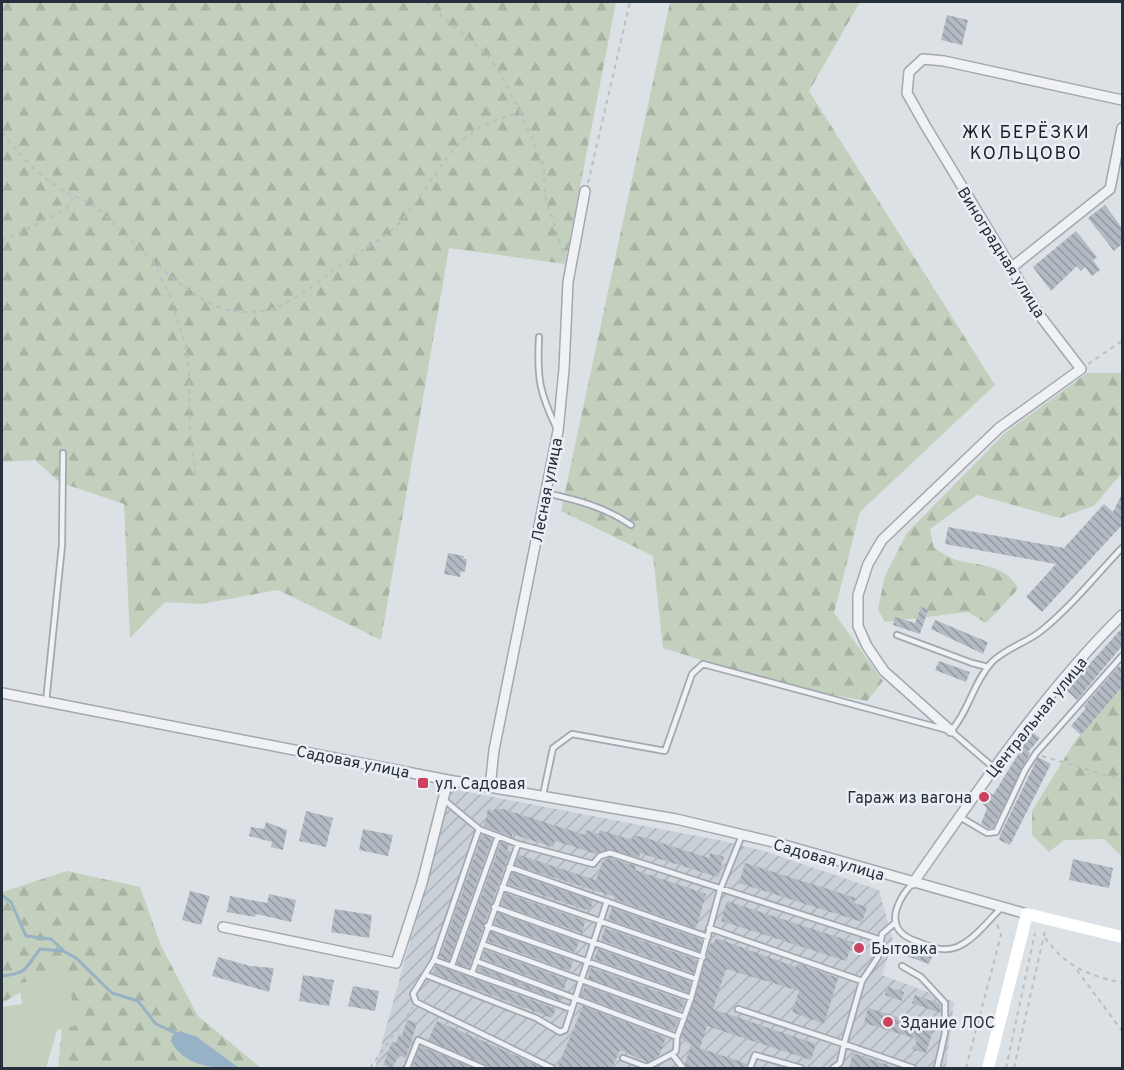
<svg xmlns="http://www.w3.org/2000/svg" width="1124" height="1070" font-family="Overpass,sans-serif">
<style>
.industrial{fill:url(#industrial-furrows)}
.forest{fill:url(#forest-firs)}
.green{fill:#c3d0bd}
.water{fill:#97b1c6}
.lines{fill:none;stroke-linecap:round;stroke-linejoin:round}
.stream{stroke:#97b1c6;stroke-width:3}
.building{fill:url(#building-back-hatch)}
.lane-casing{stroke:#a2a8b0;stroke-width:8}
.street-casing{stroke:#a2a8b0;stroke-width:12}
.path{stroke:#bbbfc4;stroke-width:2;stroke-dasharray:4.5 4.5;stroke-linecap:butt}
.lane{stroke:#eff1f4;stroke-width:4.5}
.street{stroke:#eff1f4;stroke-width:9}
.secondary{stroke:#fff;stroke-width:12}
.poi-dot{fill:#cb415e;stroke:#ebeff4;stroke-width:2}
.labels{text-anchor:middle;stroke-width:5;stroke-linejoin:round;paint-order:stroke}
.street-label{font-size:16px;fill:#262f3c;stroke:#ebeff4}
.poi-label{font-size:16px;fill:#262f3c;stroke:#ebeff4;text-anchor:start}
.neighbourhood-label{font-size:18px;letter-spacing:1.5px;fill:#19202c;stroke:#ebeff4}
</style>
<defs>
<pattern id="industrial-furrows" width="10" height="10" patternUnits="userSpaceOnUse" patternTransform="scale(1.5)"><rect width="10" height="10" fill="#cad0d8"/><path d="M-1 1l2-2M0 10L10 0M9 11l2-2" fill="none" stroke="#adb3ba"/></pattern>
<pattern id="forest-firs" width="22" height="20" patternUnits="userSpaceOnUse" patternTransform="scale(1.5)"><rect width="22" height="20" fill="#c3d0bd"/><path d="M5 1l3.5 6h-7zM16 11l3.5 6h-7z" fill="#a7b3a3"/></pattern>
<pattern id="building-back-hatch" width="6" height="6" patternUnits="userSpaceOnUse" patternTransform="scale(1.5)"><rect width="6" height="6" fill="#b3bac3"/><path d="M-1 5l2 2M0 0l6 6M5-1l2 2" fill="none" stroke="#9198a0"/></pattern>
</defs>
<rect width="100%" height="100%" fill="#dce1e6"/>
<path class="industrial" d="M452,789l271,52 41,10 115,39 14,51 -11,34 72,27 -8,66h-571z"/>
<path class="forest" d="M2,2h614l-51,262 -116,-16 -68,392 -103,-50 -77,14 -36,-2 -35,36 -6,-134 -65,-22 -24,-22 -33,2z
M670,2h190l-51,89 186,294 -135,127 -26,101 49,68 -16,20 -81,-14 -123,-39 -10,-92 -92,-45z
M1087,373h35v100l-28,33 -34,12 -83,-23 -47,34 4,19c7,4 14,9 22,12 23,6 51,4 62,29l-32,34 -18,-11 -83,10 -7,-13 7,-33 22,-43 98,-100z
M1122,687v170l-18,-18 -40,1 -15,12 -17,-17v-24l43,-70z
M67,871l73,16 21,59 37,70 63,52h-203l7,-69 -34,-13 -29,17v-111z"/>
<path class="green" d="M69,976l6,50 -18,4 -11,38h-44v-61l20,-3 -3,-21z"/>
<path class="water" d="M180,1031l17,6 42,31c-24,1 -56,-2 -68,-27l1,-5z"/>
<g class="lines">
<path class="stream" d="M2,895l9,7 15,34 25,3 12,11
M2,976c27,-3 23,-8 38,-27l23,2 13,7 36,35 26,8 18,23 22,10"/>
</g>
<path class="building" d="M947,15l21,5 -6,25 -21,-5z
M1105,205l17,23v16l-8,7 -26,-33z
M1076,231l21,26 -4,3 7,10 -8,6 -7,-9 -4,4 -4,-5 -26,25 -18,-24z
M1122,494v31l-80,87 -16,-15 30,-33 -111,-20 3,-17 116,21 40,-44 9,8z
M448,553l16,3 -1,3h4l-2,13 -4,-1 -1,6 -16,-3z
M921,607l7,3 -8,24 -27,-9 2,-8 20,6z
M935,620l53,22 -5,12 -52,-25z
M1122,628v18l-45,54 -11,-10z
M939,661l31,11 -4,10 -31,-12z
M1119,666l3,3v18l-41,48 -10,-9 15,-18 -2,-2z
M1032,732l8,6 -12,14 2,1 -37,75h-5l-7,-4 6,-16 -8,-7 8,-11 6,5z
M1038,757l13,7 -41,81 -11,-5 2,-7z
M488,809l6,2 1,-2h8l82,26 1,-5 13,4 1,-4 32,10 1,-5 13,3 63,20 1,-5 14,4 -6,20 -78,-24 -1,5 -30,-9 -13,5 -41,-13 -2,6 -41,-13v3l-28,-11z
M306,811l27,7 -7,29 -27,-6z
M266,822l21,8 -4,20 -12,-3 1,-5 -23,-6 2,-9 13,2z
M363,829l30,6 -5,21 -29,-6z
M482,835l10,4 -43,122 -9,-4z
M501,842l8,3 -2,6 3,1 -41,116 -12,-4z
M519,855l77,25 7,-20 7,-2 26,8 -1,4 71,24 -10,34 -82,-29 1,-2 -100,-32z
M1073,859l40,9 -4,20 -40,-8z
M745,863l111,35 -2,5 13,4 -5,15 -123,-39z
M512,873l81,28 -3,10 -82,-27z
M190,891l20,5 -9,29 -19,-5z
M505,893l80,28 -3,12 -81,-28z
M269,894l27,6 -5,22 -35,-8 -1,3 -28,-5 3,-16 37,7z
M727,901l135,44 -2,8 -10,-3 -4,11 -125,-40z
M612,908l90,32 -3,11 -91,-32z
M335,909l37,6 -3,23 -38,-6z
M498,913l81,29 -4,10 -81,-28z
M605,928l92,32 -4,13 -92,-33z
M491,932l82,29 -3,10 -82,-30z
M716,938l80,29 1,-4 41,15 -14,46 -32,-12 7,-21 -73,-22 -8,24 -5,16 103,35 -5,16 -104,-34 -7,22 47,16 -1,4 -59,-1 -2,-4 6,-18 -10,-7 30,-96 3,1z
M898,942l35,12 -4,10 -34,-12z
M598,949l93,33 -3,10 -94,-33z
M485,950l82,30 -2,7 -2,2 -81,-31z
M218,957l32,9 24,2 -5,24 -57,-16z
M436,965l120,44 -4,9 -119,-45z
M479,967l81,30 -1,3 -81,-29z
M591,968l94,33 -4,10 -93,-33z
M303,975l31,5 -5,26 -30,-5z
M353,986l26,5 -4,20 -27,-5z
M585,986l93,34 -4,11 -93,-35z
M888,987l16,5 -2,9 -17,-6z
M915,995l25,9v9l-28,-10z
M583,1006l83,32 -7,18 -11,6 -28,-12 -8,18h-55z
M868,1008l66,20 -8,25 -12,-3 3,-11 -53,-16z
M407,1020l10,3 -11,35 -8,-3 -5,13 -10,-3 9,-23 4,1 3,-8 3,1z
M437,1021l73,32 33,15h-56l-2,-4 -57,-24z
M420,1046l5,2 48,20h-61z
M853,1053l40,14v1h-44z"/>
<g class="lines">
<defs>
<path id="lane" d="M539,337c-2,41 0,55 18,92
M546,493c31,7 59,14 85,32
M897,635l75,28 16,4
M46,702l16,-157 1,-92
M951,731c18,-20 22,-48 40,-68 13,-14 35,-20 50,-32 30,-24 55,-56 81,-83
M543,795l10,-47 19,-14 93,17 27,-77 11,-10 248,67 43,37
M443,799l36,30 39,15 75,20 7,-8 10,-3 271,87
M960,817l27,16 9,-1 29,-62 11,-17 86,-97
M479,829l-45,131 -21,34 3,8 136,66
M509,867l199,70
M913,883c-12,12 -28,38 -9,52 5,4 12,6 17,8 13,5 22,9 36,4 17,-7 32,-27 45,-40
M502,887l201,70
M494,907l202,72
M487,926l204,72
M709,928l153,53
M482,944l202,73
M434,960l137,49
M476,961l201,76
M452,965l46,-129
M902,966l19,11 24,26v30l-8,35
M472,973l46,-129
M426,975l110,43 24,14 5,-2 42,-129
M738,1009l106,35 18,-63 16,-24 4,-23 14,-12
M623,1058l24,9 25,-13
M407,1068l11,-28 65,28
M683,1068l-11,-14 4,-3 1,-14 14,-39 29,-108 22,-55
M750,1068l5,-13 46,13
M833,1068l7,-5 4,-19 69,24"/>
<path id="street" d="M1011,268l99,-79 12,-61
M2,693l446,87 228,39 101,24 250,71
M951,731l-67,-60 -17,-25 -9,-20v-31l10,-31 14,-24 117,-112 82,-59 -40,-52 -116,-192 -18,-32 2,-21 14,-13 21,2 178,39
M490,787l4,-37 64,-319 6,-62 4,-87 17,-91
M913,883c64,-91 130,-190 209,-268
M223,927l173,36 26,-80 26,-103"/>
</defs>
<use href="#lane" class="lane-casing"/>
<use href="#street" class="street-casing"/>
<path class="path" d="M426,2l61,53 11,14 23,44
M2,132c23,30 51,59 88,70 41,34 77,81 126,104 17,8 44,8 62,1 24,-11 46,-30 68,-46 18,-12 40,-23 55,-40 43,-49 47,-93 120,-108l23,55 1,28 19,59
M588,183l42,-181
M2,241l63,-31 8,-12
M153,261l17,35 16,50 3,29 1,56 6,45
M1088,364l34,-23
M1042,756l80,24
M1045,938c23,30 41,36 77,45
M1077,970l45,61
M910,1058l11,-36
M370,1068l43,-61
M966,1068l35,-133 -4,-11
M1006,1068l29,-135
M1014,1068l31,-137"/>
<use href="#lane" class="lane"/>
<use href="#street" class="street"/>
<path class="secondary" d="M988,1068l39,-154 95,23"/>
</g>
<g class="poi-dot">
<rect x="417" y="777" width="12" height="12" rx="3"/>
<circle cx="984" cy="797" r="6"/>
<circle cx="859" cy="948" r="6"/>
<circle cx="888" cy="1022" r="6"/>
</g>
<g class="labels">
<g class="street-label">
<text transform="translate(1002 252) rotate(58)" y="6">Виноградная улица</text>
<text transform="translate(546 490) rotate(-79)" y="6">Лесная улица</text>
<text transform="translate(1036 717) rotate(-51)" y="6">Центральная улица</text>
<text transform="translate(353 761) rotate(11)" y="6">Садовая улица</text>
<text transform="translate(829 859) rotate(16)" y="6">Садовая улица</text>
</g>
<g class="poi-label">
<text x="435" y="789">ул. Садовая</text>
<text x="972" y="803" text-anchor="end">Гараж из вагона</text>
<text x="871" y="954">Бытовка</text>
<text x="900" y="1028">Здание ЛОС</text>
</g>
<g class="neighbourhood-label">
<text x="1026" y="138">ЖК БЕРЁЗКИ<tspan x="1026" dy="21">КОЛЬЦОВО</tspan></text>
</g>
</g>
<rect width="1124" height="1070" fill="none" stroke="#262f3c" stroke-width="6"/>
</svg>
